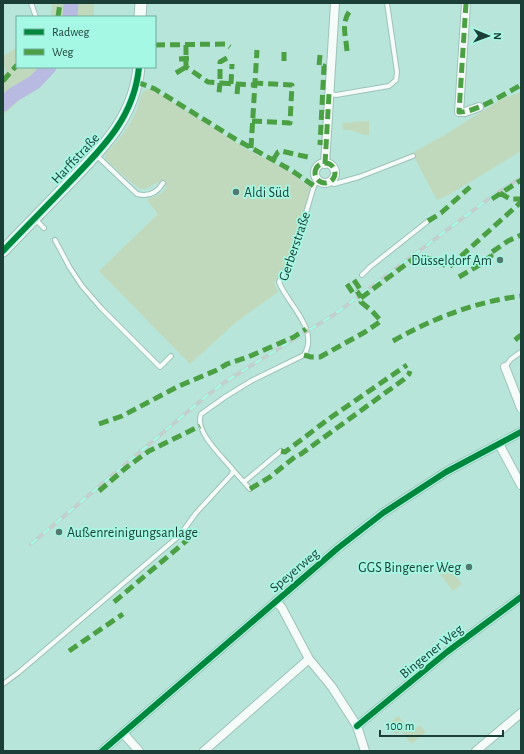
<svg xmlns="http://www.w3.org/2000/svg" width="524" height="754" font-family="'Alegreya Sans',sans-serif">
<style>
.green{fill:#c0d9bc}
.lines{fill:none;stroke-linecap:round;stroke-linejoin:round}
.river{stroke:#b8bae2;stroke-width:15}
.lane-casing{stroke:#9ec1b8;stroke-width:6}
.street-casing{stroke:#9ec1b8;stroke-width:10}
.secondary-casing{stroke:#9ec1b8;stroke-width:13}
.lane{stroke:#f4fbf9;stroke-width:4}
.street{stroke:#f4fbf9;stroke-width:8}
.secondary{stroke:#f4fbf9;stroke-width:11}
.rail-casing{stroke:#c1d0cc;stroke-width:4}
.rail{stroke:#a5f8e3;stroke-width:2.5;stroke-dasharray:8;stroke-linecap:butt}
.quiet{stroke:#4ca044;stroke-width:5;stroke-dasharray:10 5;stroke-linecap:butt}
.cycleway-casing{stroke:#a5f8e3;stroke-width:8}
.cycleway{stroke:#00873e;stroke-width:6}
.poi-dot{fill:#52786f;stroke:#a5f8e3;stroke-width:1.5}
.labels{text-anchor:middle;stroke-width:3.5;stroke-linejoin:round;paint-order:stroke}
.street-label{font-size:14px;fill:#1b3e36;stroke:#a5f8e3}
.poi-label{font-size:14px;fill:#1b3e36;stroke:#a5f8e3;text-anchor:start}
</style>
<rect width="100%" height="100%" fill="#b8e5da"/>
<path class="green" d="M52,3h42v14h-43z
M17,47v20h40l-54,48v-41l3,-2 -3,-9v-7z
M148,89l6,1 92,59 40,20 25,19 -18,64 -19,31 4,9 -43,31 -45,41 -91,-93 59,-57 -11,-14 15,-7 5,-6 -9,-5 -10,6 -7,1 -9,-6 -27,-24v-5c19,-19 30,-34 37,-61z
M521,92v59l-71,43 -13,6 -25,-47 34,-19 56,-35z
M363,121h6v14c-9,1 -15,-7 -26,-5l-1,-7z
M445,562l17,22 -9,7 -17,-22z
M398,716l14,15 8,-6 6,7 -15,12 -10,-13 -5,4 -9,-10z"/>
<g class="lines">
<path class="river" d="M70,17l1,-14
M3,104l10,-9 22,-13 14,-15"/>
<defs>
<path id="lane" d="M31,3l5,14
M330,94l6,1 53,-9 7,-6 1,-8 -10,-69
M96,155l41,39c11,3 20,-1 26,-11
M331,182l3,2 25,-7 54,-21
M35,219l9,9
M55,240l15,28 12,18 19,22 59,59 11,-11
M362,275l8,-8 58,-46
M505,367l6,-8 10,-7
M233,470l17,19
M244,482l37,-31
M3,684l15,-11 162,-138 16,-22 36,-39 1,-4c-10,-13 -39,-38 -32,-56l24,-17 26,-16 53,-26c16,-26 -17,-51 -25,-73l15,-29 20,-67 4,-6"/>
<path id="street" d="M466,3l-7,109h6l14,-5
M315 173a10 10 0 1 1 20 0a10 10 0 1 1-20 0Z
M325,164l10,-161
M505,367l16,41
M499,444l22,41
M276,601l6,7 27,51 23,28 25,39 8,25
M357,726l90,-74 74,-55
M123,733l16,18
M102,751l236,-203 45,-35 63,-41 75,-40
M204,751l105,-92
M476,751l45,-38"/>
<path id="secondary" d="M140,17l1,-14
M3,251c20,-21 40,-41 60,-62 35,-37 71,-68 76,-122"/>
</defs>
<use href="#lane" class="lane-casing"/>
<use href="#street" class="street-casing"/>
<use href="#secondary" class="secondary-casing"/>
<use href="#lane" class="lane"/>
<use href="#street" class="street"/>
<use href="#secondary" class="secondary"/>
<defs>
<path id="rail" d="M31,544l174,-147 20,-15 27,-17 83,-51 156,-117 30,-19"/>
</defs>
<use href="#rail" class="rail-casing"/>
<use href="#rail" class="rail"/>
<path class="quiet" d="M466,3l-7,109c16,1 47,-19 62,-27
M58,17l2,-14
M155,45l71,-1 4,3
M186,45v22l22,15 12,1 -1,10
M347,51c-1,-14 -6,-27 2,-39
M320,55l-1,11h5l-4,79
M227,58l-7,4v21l34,2
M179,59l12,-1
M284,61v-9
M176,73l10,-6
M3,81l14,-16
M137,82l18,7 82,51 54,30 23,16
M231,84l1,-20
M237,94l1,-10
M252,121l38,2 2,-38 -37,-2
M251,148l6,-98
M273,160l5,-8 3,-1 31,7
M315 173a10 10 0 1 1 20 0a10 10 0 1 1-20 0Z
M325,164l4,-70
M500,193l10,6h11
M492,199l29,-19
M428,221l13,-8 29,-26
M459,277l22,-13 10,-8 -2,-2 19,-13 13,-6
M354,280l6,9 -3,2
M347,284l6,9 4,-2
M361,298l56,-42 14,3 18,8 72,-65
M515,340l6,-5
M393,341c40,-23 82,-39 128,-45
M304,355l7,2h9l45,-25 16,-11 -9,-10 -11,-9 1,-3 -5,-8
M99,424l23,-8 57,-30 38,-16 10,-6 21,-7 46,-20 12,-8
M281,451l4,1 45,-34 77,-53
M250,489l20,-12 26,-21 5,-2 102,-74 6,-6 1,-3
M99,491l28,-24 22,-16 51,-25
M114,602l84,-71
M69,651l54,-37"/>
<defs>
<path id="cycleway" d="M3,251c20,-21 40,-41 60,-62 35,-37 71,-68 76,-122
M357,726l90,-74 74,-55
M102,751l236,-203 45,-35 63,-41 75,-40"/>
</defs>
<use href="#cycleway" class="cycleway-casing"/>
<use href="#cycleway" class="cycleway"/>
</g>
<g class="poi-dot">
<circle cx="236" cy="192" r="4"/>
<circle cx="500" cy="260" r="4"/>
<circle cx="59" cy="532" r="4"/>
<circle cx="469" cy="567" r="4"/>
</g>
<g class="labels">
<g class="street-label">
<text transform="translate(75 158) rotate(-47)" y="5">Harffstraße</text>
<text transform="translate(294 246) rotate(-71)" y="5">Gerberstraße</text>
<text transform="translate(294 570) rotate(-40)" y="5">Speyerweg</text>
<text transform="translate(431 651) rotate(-39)" y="5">Bingener Weg</text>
</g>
<g class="poi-label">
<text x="244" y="197">Aldi Süd</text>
<text x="492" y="265" text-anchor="end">Düsseldorf Am</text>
<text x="67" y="537">Außenreinigungsanlage</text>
<text x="461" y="572" text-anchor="end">GGS Bingener Weg</text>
</g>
</g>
<rect width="524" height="754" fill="none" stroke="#1b3e36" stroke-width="8"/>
<rect x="16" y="16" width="140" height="52" fill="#a5f8e3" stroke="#6eae9e"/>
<rect x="24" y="29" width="20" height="6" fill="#00873e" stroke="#6eae9e"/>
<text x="52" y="36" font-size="12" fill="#1b3e36">Radweg</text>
<rect x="24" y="49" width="20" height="6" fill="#4ca044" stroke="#6eae9e"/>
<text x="52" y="56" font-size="12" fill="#1b3e36">Weg</text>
<g transform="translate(488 36) rotate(91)" stroke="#a5f8e3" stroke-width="3" paint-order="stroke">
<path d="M0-3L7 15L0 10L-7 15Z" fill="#1b3e36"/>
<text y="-6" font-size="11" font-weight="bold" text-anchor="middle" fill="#1b3e36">N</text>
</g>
<path d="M380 730v6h123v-6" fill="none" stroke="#1b3e36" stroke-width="2"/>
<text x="386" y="730" font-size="12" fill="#1b3e36" stroke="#a5f8e3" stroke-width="3" paint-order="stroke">100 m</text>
</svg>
